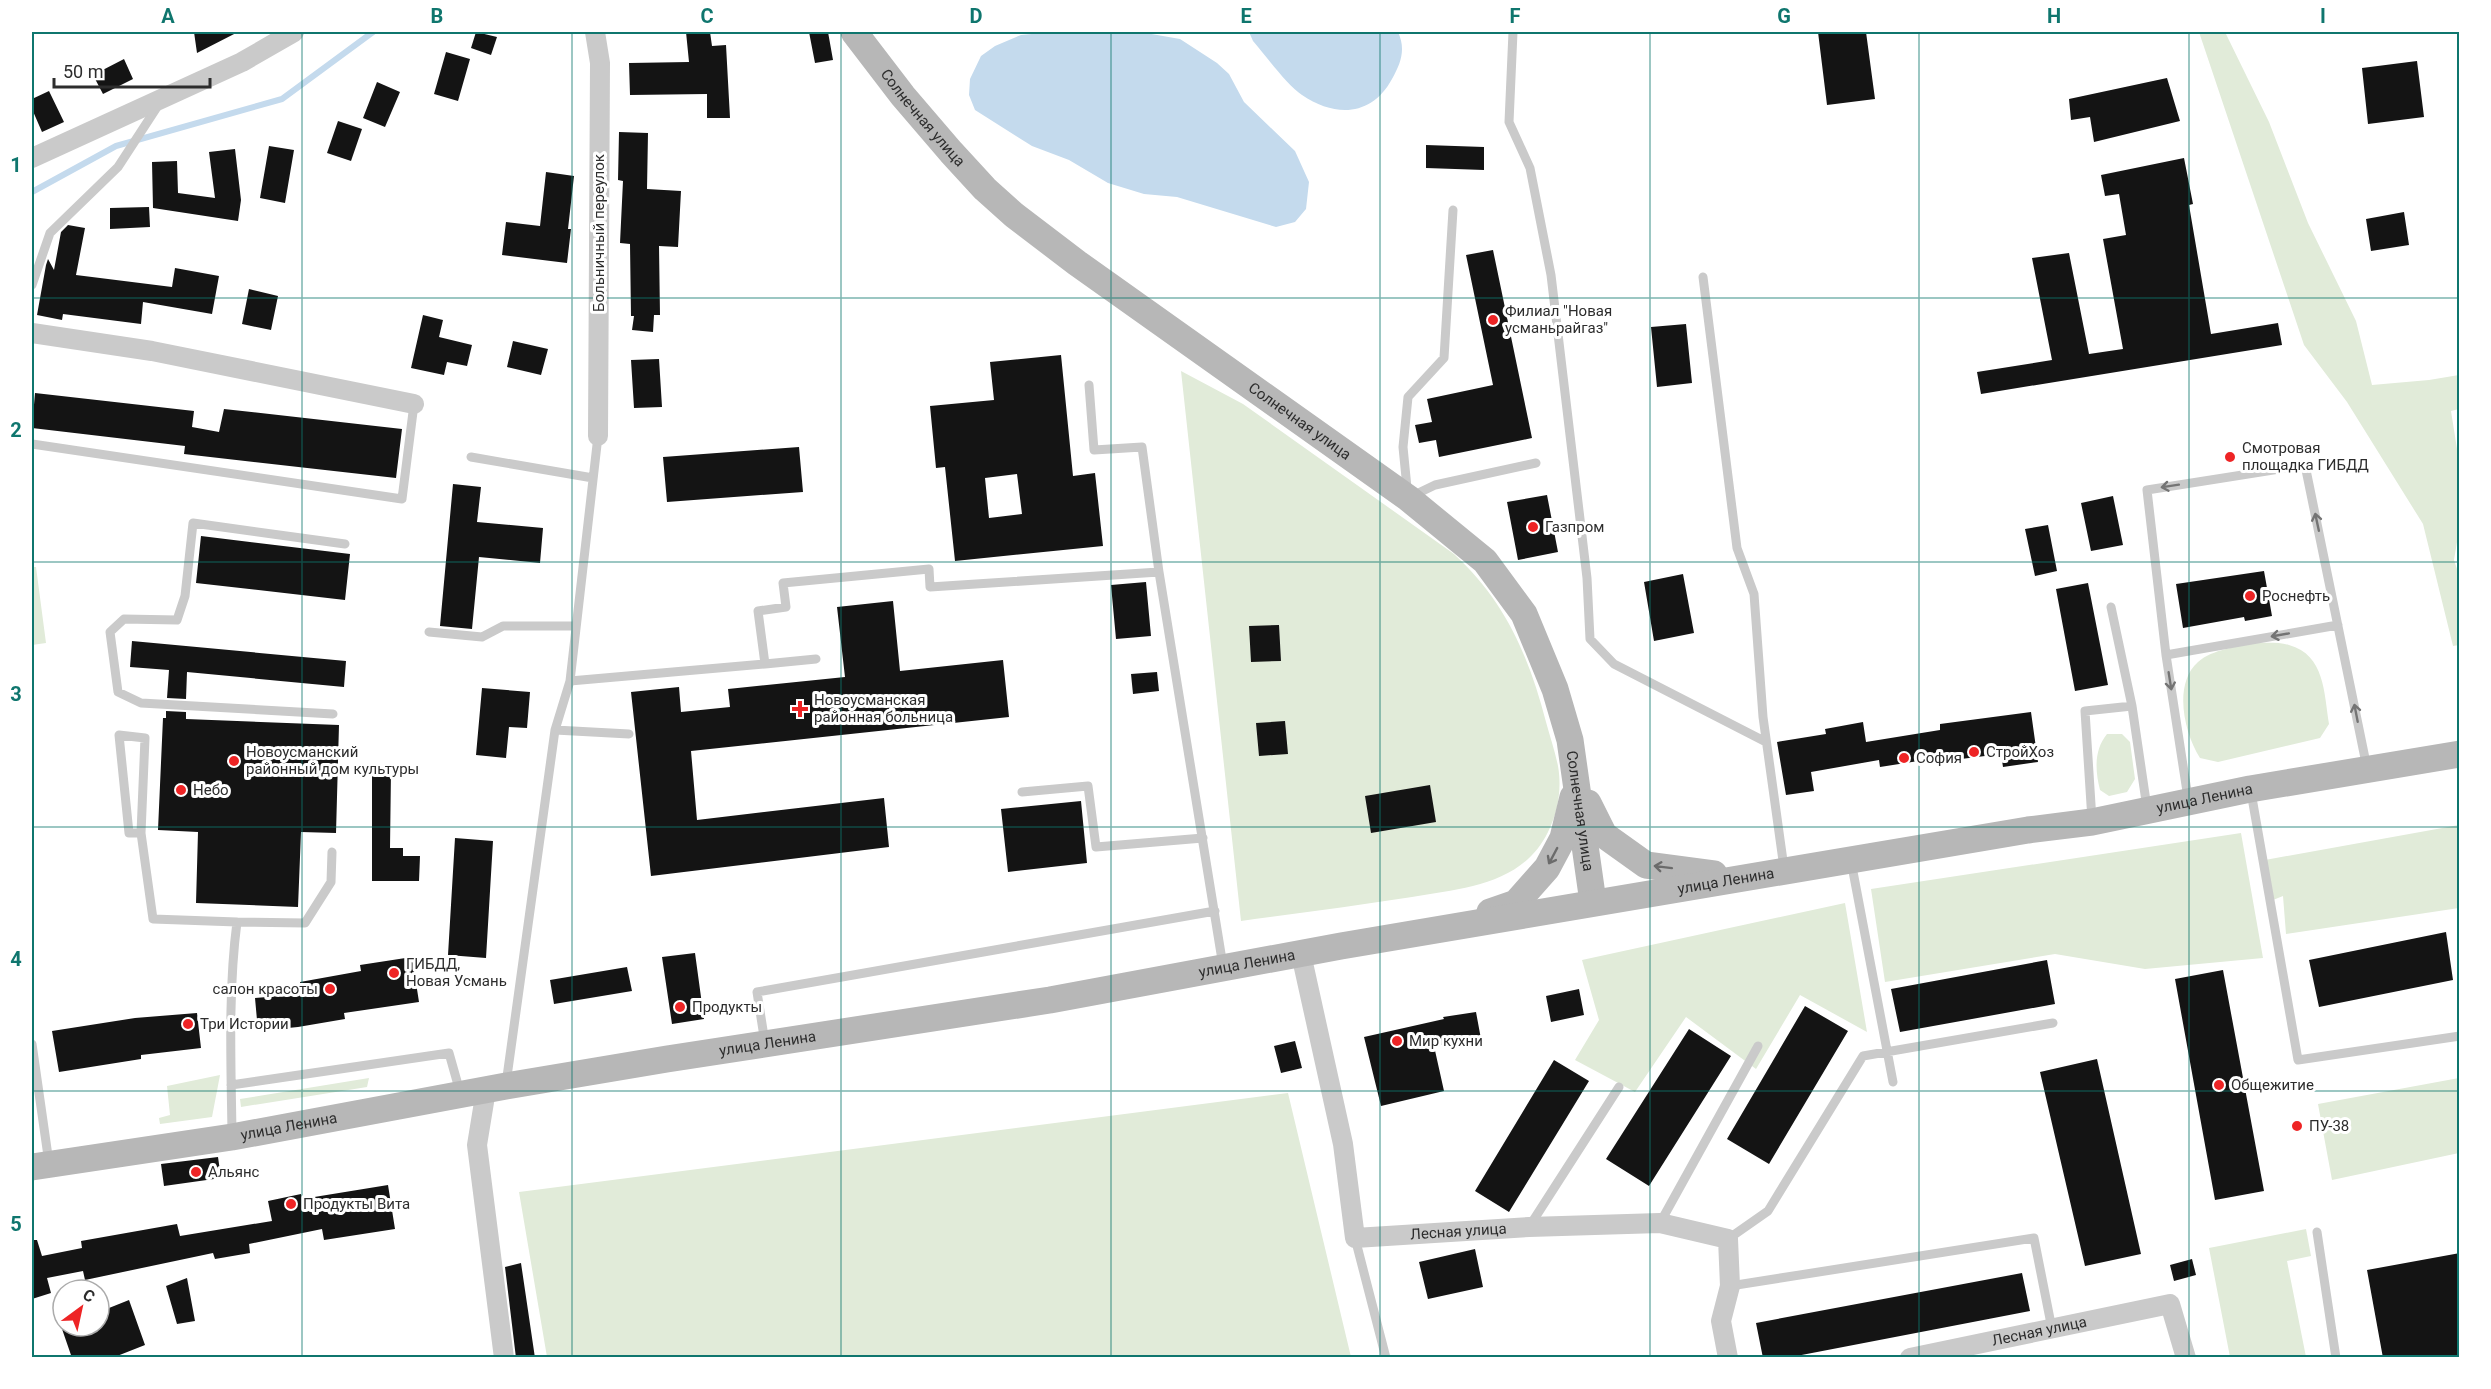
<svg xmlns="http://www.w3.org/2000/svg" width="2491" height="1389" font-family="Roboto,sans-serif">
<style>
.green{fill:#e1ebd9}
.water{fill:#c4daed}
.lines{fill:none;stroke-linecap:round;stroke-linejoin:round}
.stream{stroke:#c4daed;stroke-width:6}
.building{fill:#141414;fill-rule:evenodd}
.lane{stroke:#cacaca;stroke-width:9}
.street{stroke:#cacaca;stroke-width:20}
.secondary{stroke:#b7b7b7;stroke-width:27}
.oneway{stroke:#747474}
.oneway2{stroke:#6b6b6b}
.grid{fill:none;stroke:#0f766e;stroke-width:1.5;stroke-opacity:0.55}
.poi-dot{fill:#ee2425;stroke:#fff;stroke-width:2}
.labels{text-anchor:middle;stroke-width:6;stroke-linejoin:round;paint-order:stroke}
.street-label{font-size:15px;fill:#2d2d2d;stroke:#fff}
.poi-label{font-size:15px;fill:#2d2d2d;stroke:#fff;text-anchor:start}
.neatline{fill:none;stroke:#0f766e;stroke-width:2}
.grid-label{font-size:20px;text-anchor:middle;font-weight:bold;fill:#0f766e}
</style>
<rect width="100%" height="100%" fill="#fff"/>
<path class="green" d="M2199,32h26l44,90 39,101 48,98 16,64 57,-5 30,-5v34l-8,2 9,57 -1,62 -5,30 5,15v70l-6,1 -30,-122 -76,-122 -43,-57z
M1181,371l62,33 211,150c51,47 75,102 92,168 4,15 9,29 12,44 4,23 0,46 -10,66 -26,53 -84,56 -136,65 -57,9 -114,16 -171,24z
M32,567h4l10,76 -14,2z
M2255,643c11,0 24,-1 34,2 36,10 35,48 40,79l-9,14 -102,24 -18,-4c-16,-25 -27,-74 -2,-96 15,-13 39,-15 57,-19z
M2107,734h15l8,8 5,37 -8,13 -18,4 -9,-6c-5,-20 -6,-40 7,-56z
M2459,825v83l-173,26 -3,-38 -10,4 -8,-40z
M2241,833l22,125 -118,11 -90,-15 -170,28 -14,-93z
M1845,903l22,129 -67,-37 -44,74 -70,-52 -51,75 -60,-32 24,-40 -17,-60z
M220,1075l-8,42 -52,7 -1,-6 11,-3 -3,-29z
M369,1078l-2,9 -126,20 -1,-8z
M2459,1078v75l-127,27 -14,-76z
M1288,1093l63,264h-804l-28,-165z
M2306,1229l5,27 -24,5 19,96h-76l-21,-109z"/>
<path class="water" d="M1053,32h87l40,7 37,24 12,11 15,28 51,49 14,31 -3,27 -11,13 -19,5 -99,-30 -33,-3 -36,-11 -39,-23 -37,-14 -57,-36 -6,-15 1,-16 11,-23 14,-10 26,-11z
M1249,32h149c8,17 3,31 -6,47 -20,37 -56,39 -90,16 -15,-10 -36,-39 -49,-54z"/>
<g class="lines">
<path class="stream" d="M32,192l84,-46 166,-47 91,-67"/>
</g>
<path class="building" d="M194,32h44l-41,21z
M476,32l21,5 -6,18 -20,-7z
M686,32h24l2,14 14,-1 4,73h-23v-24l-77,1 -1,-32 60,-1z
M809,32h19l5,28 -18,3z
M1818,32h48l9,67 -48,6z
M446,52l24,7 -12,42 -24,-7z
M124,59l9,20 -30,15 -10,-19z
M2417,61l7,56 -56,7 -6,-56z
M2167,78l13,43 -86,21 -4,-25 -19,3 -2,-21z
M377,82l23,10 -15,35 -22,-9z
M49,91l15,31 -22,10 -10,-23v-10z
M338,121l24,8 -11,32 -24,-8z
M619,132l29,1 -1,56 34,2 -3,56 -19,-1 1,69h-6l-1,17 -21,-2 2,-14h-3l-1,-72 -10,-1 3,-62 -5,-1z
M1426,145l58,2v23l-58,-2z
M269,146l25,4 -9,53 -25,-5z
M235,149l6,51 -3,21 -85,-13 -1,-46 25,-1 1,32 37,5 -6,-46z
M2184,158l9,46 -4,1 22,129 67,-11 4,22 -301,49 -4,-22 75,-12 -20,-102 37,-5 20,101 34,-5 -20,-110 23,-4 -7,-41 -14,2 -4,-21z
M546,172l28,4 -6,53h3l-4,34 -65,-8 4,-33 34,4z
M149,207l1,20 -40,2v-21z
M2404,212l5,33 -38,6 -5,-32z
M68,225l17,3 -9,47 96,12 3,-19 44,8 -7,38 -69,-12 -2,22 -78,-10 -1,6 -25,-5 9,-50 2,-6 6,11 7,-38z
M1493,250l39,188 -93,19 -3,-17 -17,3 -4,-18 17,-3 -5,-23 66,-14 -27,-130z
M249,289l29,7 -7,34 -29,-6z
M423,315l20,5 -4,17 33,8 -5,21 -20,-4 -3,13 -33,-7z
M1686,324l6,59 -35,4 -6,-60z
M513,341l35,8 -7,26 -34,-8z
M1061,355l12,121 22,-3 8,73 -148,15 -10,-94 -9,1 -6,-62 64,-6 -4,-38zM1017,474l5,40 -33,4 -4,-40z
M659,359l3,48 -28,1 -3,-48z
M35,393l159,18 -2,16 27,5 5,-23 178,20 -6,49 -212,-24 1,-8 -153,-18z
M799,447l4,45 -136,10 -4,-45z
M453,484l28,3 -4,35 66,6 -3,35 -61,-6 -7,72 -32,-3z
M1547,495l11,57 -40,8 -11,-58z
M2113,496l10,49 -32,6 -10,-48z
M2048,525l9,46 -22,5 -10,-47z
M201,536l149,18 -5,46 -149,-17z
M2264,571l8,45 -27,5 -1,-4 -61,11 -7,-44z
M1683,574l11,59 -40,8 -10,-59z
M1146,582l5,54 -35,3 -5,-54z
M2088,583l20,102 -33,6 -19,-102z
M893,601l7,70 103,-11 6,57 -318,34 6,69 187,-22 5,49 -238,29 -20,-184 48,-5 2,25 49,-5 -2,-18 117,-12 -8,-70z
M1279,625l2,36 -30,1 -2,-36z
M132,641l214,20 -2,26 -157,-15 -1,27 -19,-1 2,-28 -39,-3z
M1157,672l2,19 -26,3 -2,-20z
M482,688l48,4 -3,36 -18,-1 -3,31 -30,-3z
M166,711l20,1v7l153,6 -3,108 -35,-1 -3,75 -102,-4 2,-71 -40,-2 5,-112h3z
M2031,712l7,50 -35,5 -2,-13 -56,7 -1,-4 -64,10 -1,-7 -68,12 3,19 -28,4 -9,-53 49,-8 -1,-5 38,-7 3,20 74,-12v-6z
M1285,721l3,33 -29,2 -3,-33z
M372,770h19l-1,78h13v8h17l-1,25h-47z
M1430,785l6,37 -65,11 -6,-37z
M1081,801l6,62 -79,9 -7,-63z
M455,838l38,3 -7,117 -38,-3z
M2446,932l7,48 -134,27 -10,-47z
M695,953l9,66 -32,5 -10,-67z
M412,957l7,45 -75,11 1,6 -47,8 -40,4 -3,-33 48,-4 -3,-12 61,-11 -1,-6z
M2047,960l8,44 -155,28 -9,-43z
M627,967l5,24 -78,13 -4,-24z
M2223,970l41,221 -49,9 -40,-221z
M1579,989l5,26 -33,7 -5,-26z
M1805,1006l43,25 -79,133 -42,-25z
M1476,1012l5,27 -47,7 10,45 -63,15 -17,-69 80,-18 -1,-2z
M197,1013l4,35 -60,7v4l-82,13 -7,-41 83,-13z
M1689,1029l42,27 -82,130 -43,-27z
M1295,1041l7,27 -21,5 -7,-27z
M2097,1059l44,195 -56,12 -45,-194z
M1554,1060l35,21 -80,131 -34,-21z
M218,1157l3,21 -57,8 -3,-22z
M388,1185l7,44 -71,11 -2,-11 -73,15 1,9 -35,6 -2,-6 -128,27 -2,-9 -36,7 4,15 -19,6v-59h5l5,16 40,-8 -1,-7 96,-17 3,12 92,-15 -4,-20 33,-7 1,5z
M1475,1249l8,38 -55,12 -9,-37z
M2460,1253v105h-77l-16,-88z
M2192,1259l4,16 -22,6 -4,-16z
M521,1263l14,95h-19l-11,-91z
M2022,1273l8,38 -244,47h-23l-7,-35z
M187,1278l8,43 -18,3 -11,-38z
M129,1300l16,45 -33,13h-40l-11,-32h38v-14z"/>
<g class="lines">
<path class="lane" d="M1513,32l-4,90 21,46 21,107 36,303 3,61 24,25 152,78
M1453,210l-9,148 -36,39 -5,50 5,51 27,-13 101,-22
M1703,277l34,271 17,46 9,123 21,151
M32,285l18,-52 68,-66 41,-63
M1089,385l5,65 48,-3 17,125
M32,444l370,55 12,-95
M471,457l122,21
M2111,607l21,99 15,102
M429,632l53,5 21,-11h73
M2166,655l172,-30
M765,664l51,-5
M570,681l28,-245
M333,714l-192,-11 -23,-11 -8,-60 14,-13 53,1 8,-24 8,-73 152,21
M555,730l74,4
M1022,792l66,-6 8,61 107,-9
M2251,792l47,268 162,-24
M2188,798l-22,-143 -19,-165 158,-25 62,303
M2092,820l-7,-109 47,-5
M141,833h-12l-10,-98 26,3 -4,95 12,86 84,3c-9,69 -6,142 -5,211
M1851,861l42,221
M237,922l68,1 26,-41 1,-30
M765,1043l-8,-51 458,-81
M32,1044l17,119
M506,1084l49,-354 15,-49 195,-17 -7,-53 28,-4 -3,-24 146,-14 1,18 229,-15 64,394
M231,1085l218,-32 11,39
M1660,1223l98,-177
M1529,1227l90,-140
M2317,1232l19,126
M1355,1238l31,120
M1728,1239l40,-28 95,-155 190,-33
M1730,1286l304,-48 18,91"/>
<g class="street">
<path d="M595,32l5,31 -2,373"/>
<path d="M32,158l210,-96 52,-30"/>
<path d="M32,333l120,18 262,53"/>
<path id="s1" d="M1301,954l42,190 12,94 174,-11 131,-4 68,16 2,47 -9,35 7,37"/>
<path d="M486,1090l-9,55 27,213"/>
<path id="s2" d="M1910,1358l260,-54 16,54"/>
</g>
<g class="secondary">
<path id="s3" d="M854,32l49,64 48,56 34,37 29,26 63,48 331,235 77,63 39,53 31,75 15,51 23,162"/>
<path d="M1588,803l16,32 42,30 68,9"/>
<path d="M1490,912l26,-9 31,-35 16,-30 10,-41"/>
<path id="s4" d="M32,1167l200,-30 274,-51 161,-27 383,-59 291,-54 687,-116 64,-8 158,-33 210,-35"/>
</g>
</g>
<defs><path id="oneway-shaft" d="M-6 0H5M1.5-3L5.5 0L1.5 3" fill="none" stroke-width="1.6" stroke-linecap="round" stroke-linejoin="round" transform="scale(1.5)"/></defs>
<g class="oneway">
<use href="#oneway-shaft" transform="translate(2170 486) rotate(171)"/>
<use href="#oneway-shaft" transform="translate(2317 522) rotate(-102)"/>
<use href="#oneway-shaft" transform="translate(2280 635) rotate(170)"/>
<use href="#oneway-shaft" transform="translate(2170 681) rotate(81)"/>
<use href="#oneway-shaft" transform="translate(2356 713) rotate(-101)"/>
</g>
<g class="oneway2">
<use href="#oneway-shaft" transform="translate(1553 856) rotate(118)"/>
<use href="#oneway-shaft" transform="translate(1663 867) rotate(-173)"/>
</g>
<path class="grid" d="M302,32v1326M572,32v1326M841,32v1326M1111,32v1326M1380,32v1326M1650,32v1326M1919,32v1326M2189,32v1326M32,298h2428M32,562h2428M32,827h2428M32,1091h2428"/>
<g class="poi-dot">
<circle cx="1493" cy="320" r="6"/>
<circle cx="2230" cy="457" r="6"/>
<circle cx="1533" cy="527" r="6"/>
<circle cx="2250" cy="596" r="6"/>
<path d="M797 700h6v6h6v6h-6v6h-6v-6h-6v-6h6z"/>
<circle cx="1974" cy="752" r="6"/>
<circle cx="1904" cy="758" r="6"/>
<circle cx="234" cy="761" r="6"/>
<circle cx="181" cy="790" r="6"/>
<circle cx="394" cy="973" r="6"/>
<circle cx="330" cy="989" r="6"/>
<circle cx="680" cy="1007" r="6"/>
<circle cx="188" cy="1024" r="6"/>
<circle cx="1397" cy="1041" r="6"/>
<circle cx="2219" cy="1085" r="6"/>
<circle cx="2297" cy="1126" r="6"/>
<circle cx="196" cy="1172" r="6"/>
<circle cx="291" cy="1204" r="6"/>
</g>
<g class="labels">
<g class="street-label">
<text dy="5" stroke="none"><textPath href="#s3" startOffset="110">Солнечная улица</textPath></text>
<text transform="translate(599 233) rotate(-90)" y="5">Больничный переулок</text>
<text dy="5" stroke="none"><textPath href="#s3" startOffset="596">Солнечная улица</textPath></text>
<text dy="5" stroke="none"><textPath href="#s4" startOffset="2204">улица Ленина</textPath></text>
<text dy="5" stroke="none"><textPath href="#s3" startOffset="1100">Солнечная улица</textPath></text>
<text dy="5" stroke="none"><textPath href="#s4" startOffset="1718">улица Ленина</textPath></text>
<text dy="5" stroke="none"><textPath href="#s4" startOffset="1232">улица Ленина</textPath></text>
<text dy="5" stroke="none"><textPath href="#s4" startOffset="746">улица Ленина</textPath></text>
<text dy="5" stroke="none"><textPath href="#s4" startOffset="260">улица Ленина</textPath></text>
<text dy="5" stroke="none"><textPath href="#s1" startOffset="393">Лесная улица</textPath></text>
<text dy="5" stroke="none"><textPath href="#s2" startOffset="132">Лесная улица</textPath></text>
</g>
<g class="poi-label">
<text x="1505" y="316">Филиал "Новая<tspan x="1505" dy="17">усманьрайгаз"</tspan></text>
<text x="2242" y="453">Смотровая<tspan x="2242" dy="17">площадка ГИБДД</tspan></text>
<text x="1545" y="532">Газпром</text>
<text x="2262" y="601">Роснефть</text>
<text x="814" y="705">Новоусманская<tspan x="814" dy="17">районная больница</tspan></text>
<text x="246" y="757">Новоусманский<tspan x="246" dy="17">районный дом культуры</tspan></text>
<text x="1986" y="757">СтройХоз</text>
<text x="1916" y="763">София</text>
<text x="193" y="795">Небо</text>
<text x="406" y="969">ГИБДД,<tspan x="406" dy="17">Новая Усмань</tspan></text>
<text x="318" y="994" text-anchor="end">салон красоты</text>
<text x="692" y="1012">Продукты</text>
<text x="200" y="1029">Три Истории</text>
<text x="1409" y="1046">Мир кухни</text>
<text x="2231" y="1090">Общежитие</text>
<text x="2309" y="1131">ПУ-38</text>
<text x="208" y="1177">Альянс</text>
<text x="303" y="1209">Продукты Вита</text>
</g>
</g>
<rect width="2491" height="1389" fill="none" stroke="#ffffff" stroke-width="66"/>
<g transform="translate(81 1308) rotate(33)"><circle r="28" fill="#ffffff" stroke="#ababab" stroke-width="1.5"/>
<path d="M0-4.5L10 22L0 15L-10 22Z" fill="#ee2425"/>
<text y="-9" font-size="16" font-weight="bold" text-anchor="middle" fill="#2d2d2d">С</text>
</g>
<path d="M54 78v9h156v-9" fill="none" stroke="#2d2d2d" stroke-width="3"/>
<text x="63" y="78" font-size="18" fill="#2d2d2d" stroke="#ffffff" stroke-width="4.5" paint-order="stroke">50 m</text>
<rect x="33" y="33" width="2425" height="1323" class="neatline"/>
<g class="grid-label">
<text x="168" y="23">A</text>
<text x="437" y="23">B</text>
<text x="707" y="23">C</text>
<text x="976" y="23">D</text>
<text x="1246" y="23">E</text>
<text x="1515" y="23">F</text>
<text x="1784" y="23">G</text>
<text x="2054" y="23">H</text>
<text x="2323" y="23">I</text>
<text x="16" y="172">1</text>
<text x="16" y="437">2</text>
<text x="16" y="701">3</text>
<text x="16" y="966">4</text>
<text x="16" y="1231">5</text>
</g>
</svg>
